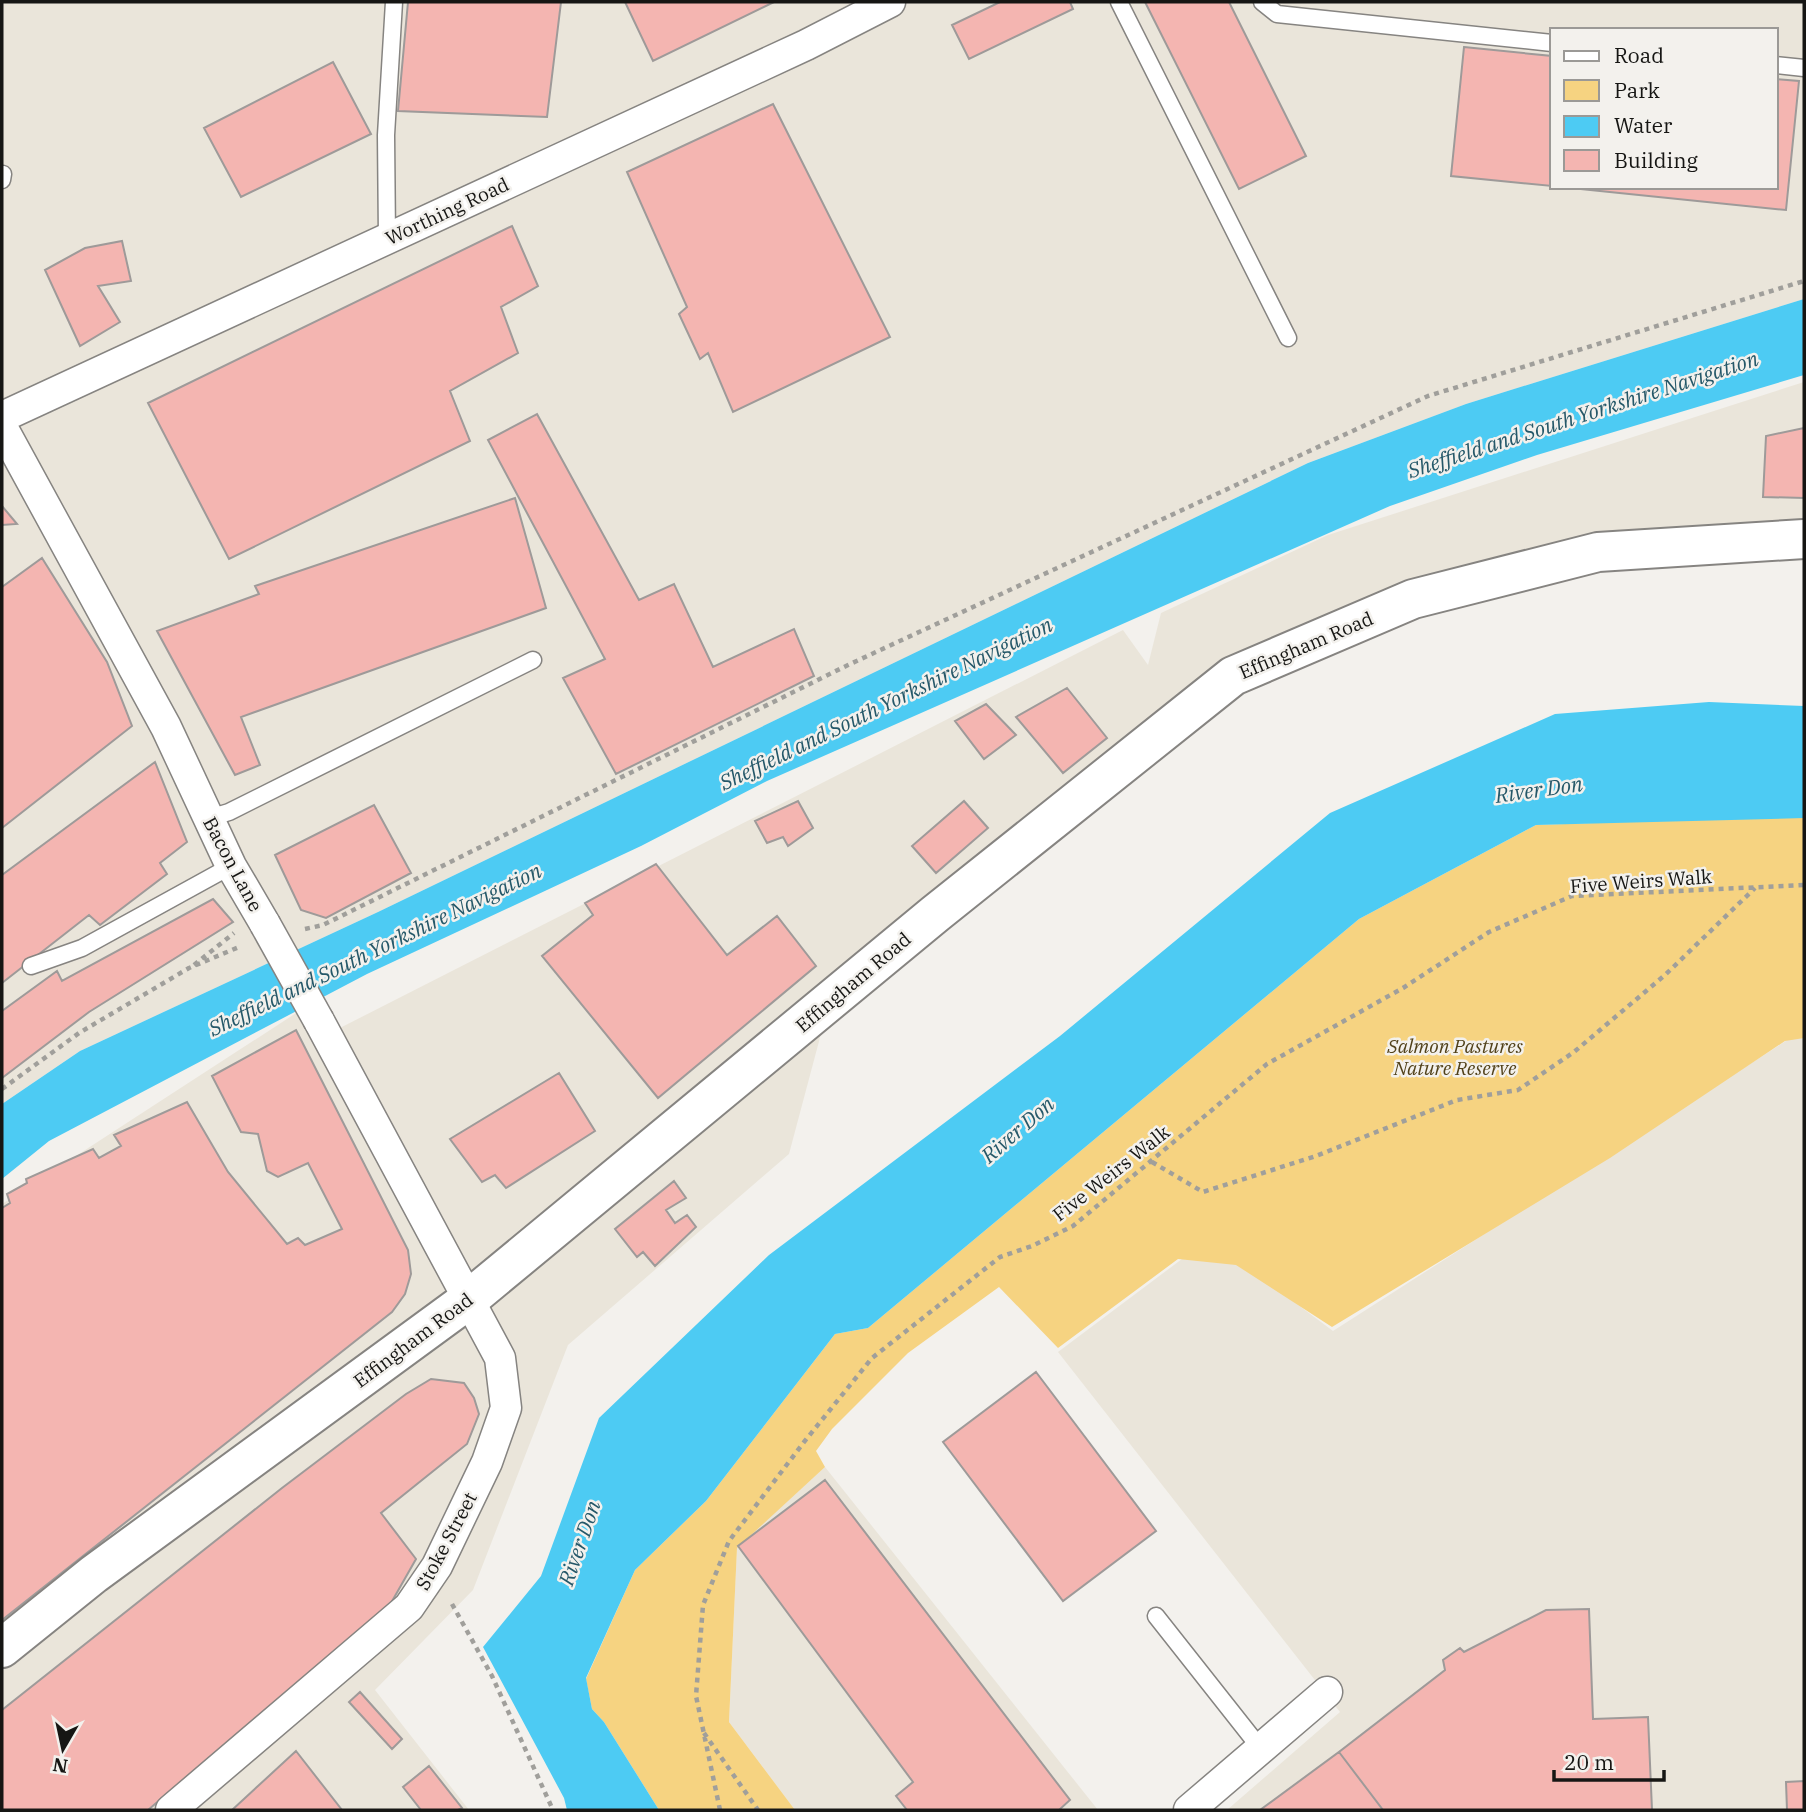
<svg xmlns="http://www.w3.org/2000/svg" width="1806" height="1812" font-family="'IBM Plex Serif',serif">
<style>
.built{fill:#eae5da;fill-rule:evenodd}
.green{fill:#f6d381}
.water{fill:#4dcbf3}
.building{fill:#f4b5b1;stroke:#9e9a99;stroke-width:2}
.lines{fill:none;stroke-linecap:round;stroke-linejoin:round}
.lane-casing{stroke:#868481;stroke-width:19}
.street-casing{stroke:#868481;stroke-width:33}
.secondary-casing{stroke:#868481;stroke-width:42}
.path{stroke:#a09f9b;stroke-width:4.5;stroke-dasharray:5 5;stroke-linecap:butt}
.lane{stroke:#fff;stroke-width:16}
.street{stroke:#fff;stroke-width:30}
.secondary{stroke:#fff;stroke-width:38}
.street-bridge-casing{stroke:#868481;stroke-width:33;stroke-linecap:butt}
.street-bridge{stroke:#fff;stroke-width:30}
.labels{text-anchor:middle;stroke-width:5;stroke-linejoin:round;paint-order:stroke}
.street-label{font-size:19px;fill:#161614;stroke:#f3f1ed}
.park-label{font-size:19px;font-style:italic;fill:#514119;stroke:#f3f1ed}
.water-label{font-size:21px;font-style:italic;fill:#255869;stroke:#f3f1ed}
</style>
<rect width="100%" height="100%" fill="#f3f1ed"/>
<path class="built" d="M2,2h1802v297l-338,105 -158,59 -930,449 -298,139 -78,53zM1552,30h224v157h-224z
M1804,382v162l-186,5 -395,122 -389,314 -45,169 -221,191 -95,245 -98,100 94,120h-467v-606l305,-198 27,25 789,-401 25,35 13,-52 167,-78z
M1804,1036v774h-577l113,-98 -282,-360 124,-93 56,1 95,71 459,-294z
M825,1467l273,343h-303l-66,-88 8,-175z"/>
<path class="green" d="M1740,818h64v220l-19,3 -175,117 -278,169 -96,-62 -58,-6 -120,89 -59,-61 -91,66 -76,76 -16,22 9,16 -88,81 -8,174 66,88h-136l-55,-88 -12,-13 -6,-30 49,-109 71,-69 129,-167 33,-6 491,-409 177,-94z"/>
<path class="water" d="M1804,299v76l-267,80 -147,51 -623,275 -126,65 -274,128 -318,167 -47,38v-75l78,-53 298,-139 930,-449 158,-59z
M1709,702l95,4v112l-268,7 -177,94 -491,409 -33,6 -129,167 -71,69 -49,108 6,31 12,13 55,88h-92l-3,-12 -81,-151 58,-71 58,-158 170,-163 291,-219 270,-223 225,-99z"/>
<path class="building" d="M408,2h153l-14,115 -149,-6z
M625,2h149l-121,59z
M1000,2h70l3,7 -104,50 -17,-34z
M1145,2h84l77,154 -67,33z
M1464,47l88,9v130l-101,-10z
M333,62l38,72 -130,63 -37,-69z
M1776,79l23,2 -13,129 -225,-23h215z
M773,104l117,233 -157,75 -25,-59 -8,6 -21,-45 8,-7 -60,-135z
M512,226l26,60 -37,21 17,46 -68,38 20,50 -241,118 -81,-156z
M122,241l9,40 -33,5 22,36 -40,24 -35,-76 40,-22z
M537,414l102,186 35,-16 39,83 81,-38 20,47 -198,98 -53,-96 42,-19 -117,-219z
M1804,428v70l-41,-1 3,-61z
M515,498l31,110 -305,109 19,48 -25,10 -78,-144 102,-37 -4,-8z
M2,506l15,18 -15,1z
M42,558l65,104 25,64 -130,102v-241z
M1067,688l40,50 -44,35 -47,-56z
M986,704l30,31 -32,24 -29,-38z
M155,762l32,80 -27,21 7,11 -67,51 -11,-10 -87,68v-108z
M798,801l15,27 -25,18 -5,-9 -16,6 -12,-22z
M964,801l24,27 -52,45 -24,-27z
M374,805l37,68 -85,45 -25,-8 -26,-55z
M656,864l71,91 50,-39 39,50 -158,132 -116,-142 51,-41 -8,-12z
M213,899l20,23 -144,90 -87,66v-67l55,-40 5,10z
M296,1030l112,220 3,24 -6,20 -13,18 -390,308v-412l8,-5 -3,-9 20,-11 -1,-4 67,-30 6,9 22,-12 -7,-11 73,-33 41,70 59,72 11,-6 7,7 37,-16 -34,-66 -30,14 -11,-6 -9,-37 -17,-2 -29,-56z
M559,1073l36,58 -89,57 -11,-13 -13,7 -32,-43z
M674,1181l12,17 -20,12 9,13 12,-8 9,12 -41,39 -12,-14 -6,5 -22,-28z
M1036,1372l120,159 -93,70 -120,-159z
M431,1379l33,4 10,15 5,16 -12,30 -86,69 35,46 -25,44 -243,207h-146v-100l280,-222 124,-94z
M825,1480l245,320 -11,10h-152l-11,-14 17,-14 -175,-236z
M1589,1609l4,110 55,-2 4,93h-269l-44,-58 106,-82 -2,-10 17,-12 4,4 82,-42z
M360,1692l42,47 -10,10 -43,-47z
M296,1751l46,59h-110z
M1339,1752l44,58h-123z
M429,1766l33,42 -4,2h-37l-18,-23z
M1804,1781v29h-17l-1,-28z"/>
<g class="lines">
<defs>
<path id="lane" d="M1119,2l169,336
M1262,2l15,12 275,29
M1776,65l28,3
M2,180l1,-6
M387,239l-1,-104 8,-133
M209,818l20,-6 304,-152
M31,966l51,-18 149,-82
M1156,1616l105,133"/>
<path id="street" d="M2,417l804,-372 84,-43
M2,427l164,300 65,139 34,58
M171,1810l238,-203 28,-41 50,-104 19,-54 -6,-50 -181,-337
M1189,1810l138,-118"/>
<path id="secondary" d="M2,1648l92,-74 374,-274 467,-386 298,-238 180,-77 185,-47 206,-13"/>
</defs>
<use href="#lane" class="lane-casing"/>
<use href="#street" class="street-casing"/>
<use href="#secondary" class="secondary-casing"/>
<path class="path" d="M305,929l18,-4 525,-260 580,-269 376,-115
M194,965l40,-32
M2,1089l77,-56 110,-65 50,-21
M1152,1162l51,30 113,-36 141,-56 61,-10 56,-38 91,-77 90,-87
M452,1604l40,72 61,134
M704,1733l54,77
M720,1810l-24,-114 7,-91 26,-64 75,-99 68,-84 128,-101 32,-11 41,-20 194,-162 136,-76 86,-56 83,-36 232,-11"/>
<use href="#lane" class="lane"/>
<use href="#street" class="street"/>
<use href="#secondary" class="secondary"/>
<defs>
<path id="street-bridge" d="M265,924l54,97"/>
</defs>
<use href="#street-bridge" class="street-bridge-casing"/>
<use href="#street-bridge" class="street-bridge"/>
</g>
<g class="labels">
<g class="street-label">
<text transform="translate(447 211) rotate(-25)" y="7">Worthing Road</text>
<text transform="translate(1306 645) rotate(-23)" y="7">Effingham Road</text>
<text transform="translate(233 864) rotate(62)" y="7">Bacon Lane</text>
<text transform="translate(1641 881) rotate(-4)" y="7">Five Weirs Walk</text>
<text transform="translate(853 982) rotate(-40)" y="7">Effingham Road</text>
<text transform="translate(1111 1173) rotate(-38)" y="7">Five Weirs Walk</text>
<text transform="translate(413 1340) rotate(-37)" y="7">Effingham Road</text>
<text transform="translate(446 1541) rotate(-62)" y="7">Stoke Street</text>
</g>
<g class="park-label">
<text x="1455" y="1053">Salmon Pastures<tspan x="1455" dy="22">Nature Reserve</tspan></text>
</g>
<g class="water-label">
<text transform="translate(1583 415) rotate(-18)" y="7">Sheffield and South Yorkshire Navigation</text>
<text transform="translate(886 704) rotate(-26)" y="7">Sheffield and South Yorkshire Navigation</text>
<text transform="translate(1539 790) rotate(-8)" y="7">River Don</text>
<text transform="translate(375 950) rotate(-26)" y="7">Sheffield and South Yorkshire Navigation</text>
<text transform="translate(1018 1130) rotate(-41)" y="7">River Don</text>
<text transform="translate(580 1543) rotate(-71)" y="7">River Don</text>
</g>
</g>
<rect width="1806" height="1812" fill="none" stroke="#161614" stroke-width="7"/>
<rect x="1550" y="28" width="228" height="161" fill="#f3f1ed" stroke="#9b9996" stroke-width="2"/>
<rect x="1564" y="51" width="35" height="10" fill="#ffffff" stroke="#9b9996" stroke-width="2"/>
<text x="1614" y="63" font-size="21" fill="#161614">Road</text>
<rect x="1564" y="80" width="35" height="21" fill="#f6d381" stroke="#9b9996" stroke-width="2"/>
<text x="1614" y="98" font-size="21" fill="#161614">Park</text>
<rect x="1564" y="116" width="35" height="21" fill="#4dcbf3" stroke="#9b9996" stroke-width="2"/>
<text x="1614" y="133" font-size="21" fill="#161614">Water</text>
<rect x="1564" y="150" width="35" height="21" fill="#f4b5b1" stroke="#9b9996" stroke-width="2"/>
<text x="1614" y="168" font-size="21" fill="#161614">Building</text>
<g transform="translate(63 1749) rotate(189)" stroke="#f3f1ed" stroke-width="5" paint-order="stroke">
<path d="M0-5L12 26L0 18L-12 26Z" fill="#161614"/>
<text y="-10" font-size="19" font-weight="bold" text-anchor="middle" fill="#161614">N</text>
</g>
<path d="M1554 1770v10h110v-10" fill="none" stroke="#161614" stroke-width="3.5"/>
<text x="1564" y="1770" font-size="21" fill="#161614" stroke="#f3f1ed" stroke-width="5" paint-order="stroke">20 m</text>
</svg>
